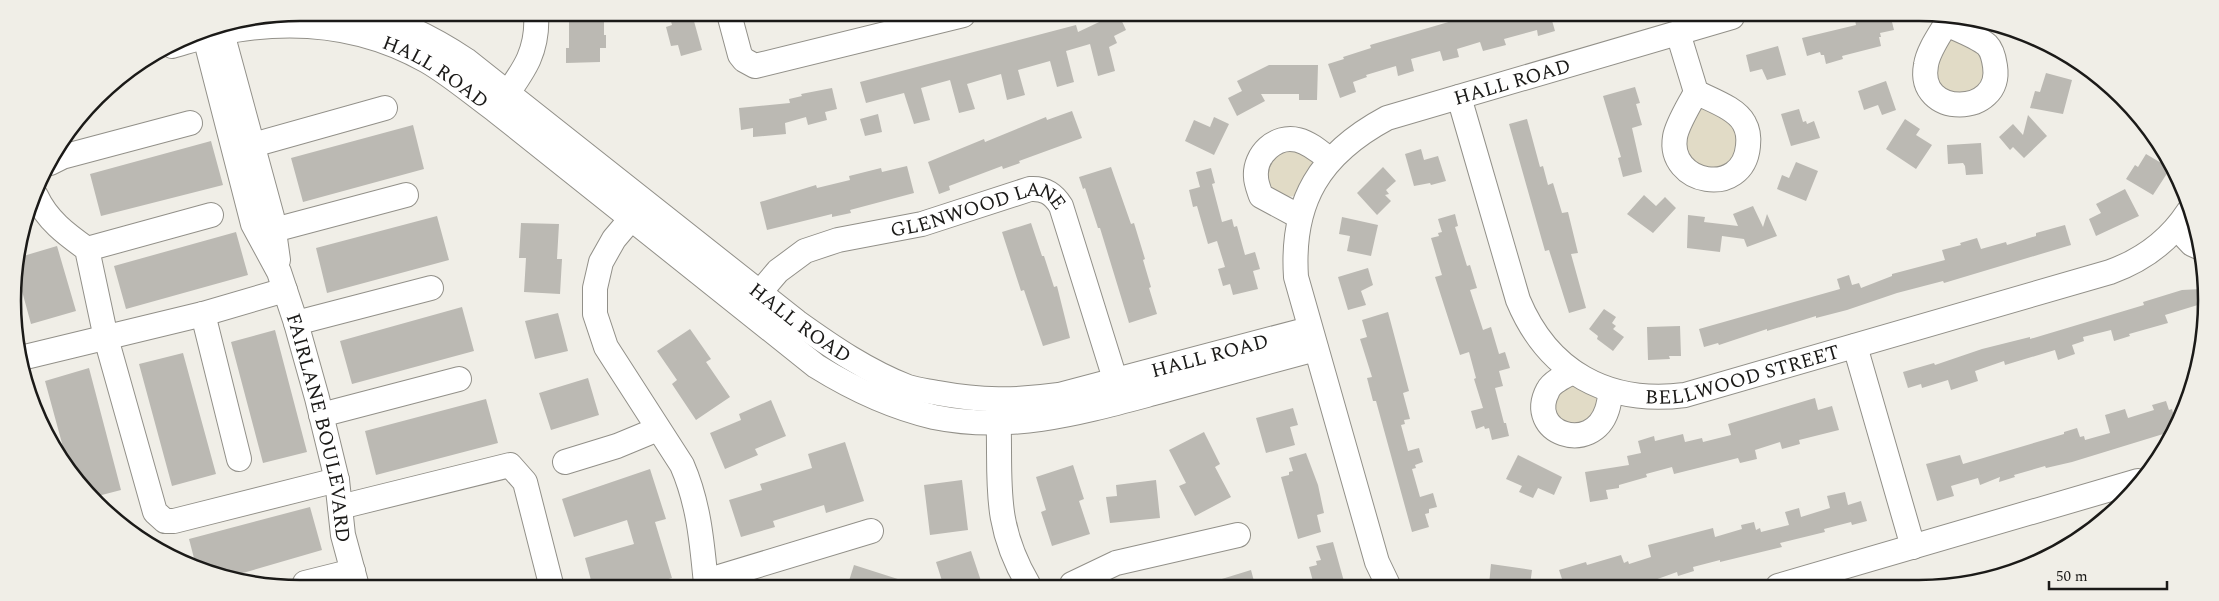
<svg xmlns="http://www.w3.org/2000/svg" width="2219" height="601" font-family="Spectral,serif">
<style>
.green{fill:#e1dbc6}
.building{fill:#bbb9b3}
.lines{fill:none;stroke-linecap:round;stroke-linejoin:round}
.minor-casing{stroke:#929089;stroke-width:26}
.minor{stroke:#fff;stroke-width:24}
.labels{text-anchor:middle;stroke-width:5;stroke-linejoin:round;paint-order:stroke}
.street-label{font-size:20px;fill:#1b1a18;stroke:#f0eee7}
.rim{fill:none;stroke:#1b1a18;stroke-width:2.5}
</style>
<rect width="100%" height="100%" fill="#f0eee7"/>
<path class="green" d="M1951,37l30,16 4,9 -2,23 -19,11 -21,-6c-13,-23 -3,-32 8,-53z
M1701,105l30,17 6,6 -1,29 -18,13 -24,-7c-15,-23 -4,-35 7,-58z
M1290,146l22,14 1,8 -16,27c-13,5 -29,-1 -32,-16 -1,-5 0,-12 0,-16z
M1569,383l26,12 4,9 -11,19 -23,1 -11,-12 -2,-20z"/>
<path class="building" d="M569,13h35v22h2v13h-6v14l-34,1v-15h3z
M669,14h23l10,36 -21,6 -3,-11 -7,1 -5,-19 6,-2z
M1114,15h5l7,15 -12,6 3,7 -8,4 6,24 -17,5 -8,-32 -24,7 8,31 -17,5 -7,-26 -32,9 7,25 -18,5 -6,-26 -34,10 8,25 -16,4 -9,-33 -29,8 9,32 -16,4 -10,-31 -38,10 -6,-21 216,-57 2,7z
M1469,16l82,1 4,14 -17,5 -1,-6 -33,9 2,6 -23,6 -3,-9 -23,7 2,8 -16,4 -3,-10 -29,8 3,12 -16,5 -2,-10 -30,9 1,2 -14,5 3,10 -16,6 -12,-34 16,-5 -1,-2 28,-9 -1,-3z
M1864,18h27l3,12 -14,3 1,4h-2l2,9 -39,10 1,3 -17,5 -2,-9h-3l-1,-3 -13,4 -5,-18 54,-13 -1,-5z
M1778,46l8,29 -19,5 -5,-11 -12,3 -4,-17z
M1269,65h49l-1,35h-18v-6h-38l4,7 -28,15 -9,-18 14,-7 -5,-10z
M2046,73l26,7 -9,34 -33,-6 5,-17 5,1z
M1886,81l10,29 -14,5 -4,-10 -14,5 -6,-19z
M1635,87l5,16 -4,1 6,21 -10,3 10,44 -19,5 -5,-19 3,-1 -18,-61z
M832,88l5,21 -12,3 2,8 -19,5 -2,-8 -21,6 1,11 -33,3v-9l-12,2 -2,-22 51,-5 -1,-4 13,-3 -1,-2z
M1799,109l4,13 3,-1 1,3 7,-3 6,17 -29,8 -10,-32z
M1072,111l10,27 -63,23 1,2 -17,6 -1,-3 -53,20 1,4 -11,4 -11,-32 56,-23 1,3 61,-25 1,3z
M878,114l4,18 -17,4 -5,-17z
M2028,115l19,21 -23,22 -11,-11 -3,3 -11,-13 14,-13 10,11z
M1214,117l15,7 -15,31 -29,-14 9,-21 16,7z
M1527,119l13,48 3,-1 5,19 5,-2 9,30 6,-1 10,41 -7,1 15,54 -17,5 -20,-63 -4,1 -36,-127z
M1905,119l15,10 -4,6 16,10 -16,24 -30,-20z
M413,125l11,44 -121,33 -12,-44z
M211,141l12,44 -122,31 -11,-42z
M1981,143l2,31 -17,1 -1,-9 -2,-3 -15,1 -1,-19z
M1421,149l3,11 14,-4 8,25 -15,4 -1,-2 -16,3 -9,-32z
M2146,154l22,13v5l-15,23 -27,-16 9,-14 3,2z
M1796,162l22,9 -12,30 -29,-12 5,-14 7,3z
M907,166l7,27 -64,17 1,3 -19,4v-3l-65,16 -7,-28 56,-17 1,3 33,-8 -1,-4 32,-8 1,4z
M1111,167l20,57 3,-1 11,36 -2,1 8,27 -2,1 8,26 -28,9 -29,-95h-2l-13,-40 -2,1 -4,-12z
M1383,167l13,14 -10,9 3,4 -4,1 6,6 -14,14 -20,-22z
M1211,168l4,15 -3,1 10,38 10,-3 2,8 3,-1 8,29 10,-3 5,17 -7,2 5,18 -25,6 -3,-11 -7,2 -5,-17 7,-2 -8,-26 -9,3 -11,-38 -4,1 -4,-17 11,-3 -4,-15z
M2125,189l14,27 -43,20 -7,-17 12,-6 -5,-9z
M1644,195l12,11 9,-9 11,11 -23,25 -26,-19z
M1753,206l10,21 4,-13 10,22 -30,11 -3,-8 -22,-3 -2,16 -33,-4 1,-33 17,2 -1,5 34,4 -5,-12z
M1455,214l3,12 -3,1 12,39 3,-1 7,23 -7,2 13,40 8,-3 8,27 6,-2 5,16 -11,3 4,15 -8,2 9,35h2l3,13 -17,4 -3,-12 -4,1 -1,-3 -8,3 -5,-18 12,-3 -9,-29 2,-1 -7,-26 -9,3 -25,-78 7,-2 -11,-37 8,-2 -1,-3 4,-1 -4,-13z
M437,216l12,44 -122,33 -11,-45z
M1342,217l36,8 -7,31 -24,-5 3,-15 -11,-2z
M521,223l38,1 -2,35h5l-2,35 -36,-2 2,-34h-7z
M1031,223l11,33h2l10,31 3,-1 13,52 -27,8 -19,-56 -3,1 -19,-59z
M2065,225l6,20 -127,38 -1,-2 -46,12 -50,17 -31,8v-2l-49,15v-2l-48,16 -1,-2 -14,4 -5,-18 141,-40 -3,-10 12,-4 3,10 7,-2 2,5 31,-12v-2l53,-14 -3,-10 19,-5 -1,-2 17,-5 4,11 25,-7 1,3 29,-9v-3z
M236,232l12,43 -122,34 -12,-43z
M57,246l19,65 -45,13 -15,-55 4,-12z
M1368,268l5,17 -12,6 5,14 -18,5 -10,-33z
M2201,289v15l-36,11 3,8 -39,11 1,2 -16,5 -3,-11 -28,7 1,4 -12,4 3,9 -17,6 -3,-10 -50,15 -1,-4 -29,10 3,10 -27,9 -3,-10 -26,8 -1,-4 -13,4 -5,-16 31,-9 1,2 47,-16 48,-12v2l114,-34 -1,-3 39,-12z
M462,307l12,44 -122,33 -12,-43z
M1604,309l12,8 -4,6 4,3 -3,3 11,8 -11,14 -16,-12 1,-3 -9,-7z
M1388,312l21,79 -6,2 7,26 -6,1 1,4 -4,1 7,26 11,-3 4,14 -8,3 1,3 -4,1 8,28 13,-4 4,14 -8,2v4l-4,1 4,13 -17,5 -36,-131h-3l-6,-23 5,-1 -12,-38 7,-2 -5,-17z
M558,313l10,38 -33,8 -10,-38z
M1680,326l1,30h-12l1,3 -22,1 -1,-33z
M690,329l21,30 -5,3 24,35 -34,23 -24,-36 5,-4 -20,-29z
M275,330l32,122 -44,11 -32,-121z
M183,353l33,121 -44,12 -33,-122z
M89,368l32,122 -27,7 -22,-21 -3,-7 -24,-88z
M588,378l11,37 -48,15 -12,-37z
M1815,398l3,12 14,-4 7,24 -40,10 1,4 -18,5 -2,-7 -25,8 2,9 -17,4 -2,-5 -64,16 -2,-7 -26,7 1,3 -28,8v3l-13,2 2,9 -18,3 -5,-30 44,-7 -2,-9 14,-3 -3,-12 16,-5 1,5 28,-7 2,8 17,-4 1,4 28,-7 -3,-11z
M486,399l12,44 -122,32 -11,-44z
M771,400l15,36 -31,13 3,6 -33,14 -15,-36 31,-13 -2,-6z
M2166,401l3,9 3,-1 1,4 8,-2 -8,20 -101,31 -26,6 -1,-2 -31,9 1,2 -16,5 1,-5 -20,8 -2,-7 -27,8 3,10 -17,5 -11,-37 34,-9 3,9 101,-30v-2l13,-4 3,9 4,-1 1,4 25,-7 -5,-18 20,-6 3,9 26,-8 -2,-5z
M1293,408l5,17 -8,2 5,18 -29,8 -10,-35z
M1204,432l16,32 -5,3 16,30 -36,19 -16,-30 7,-3 -17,-33z
M845,442l19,59 -38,12 -2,-8 -51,16 2,6 -34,10 -12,-37 33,-10 -2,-6 52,-16 -4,-14z
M1306,453l12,32 6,28 -7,2 4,17 -23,7 -17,-62 8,-2v-3l4,-1 -4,-13z
M1518,455l44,22 -8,18 -16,-7 -5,10 -14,-6 3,-6 -16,-7z
M1073,465l11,34 -5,2 11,33 -38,12 -11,-34 5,-2 -10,-33z
M650,469l16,50 -11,3 17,56 -21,6h-59l-7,-26 49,-14 -7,-24 -53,17 -12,-38z
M962,480l6,50 -38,5 -6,-50z
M1156,480l4,38 -50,5 -4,-26 11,-1 -1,-11z
M1845,492l3,13 13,-4 6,20 -15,4 -1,-3 -27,7 1,3 -45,11 2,4 -62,15v-2l-27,7 1,4 -16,5 -1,-4 -39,14 -74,-1 -5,-15 27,-8 1,3 34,-10 3,8 4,-2 1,3 22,-7 -3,-12 65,-17 2,9 27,-8 -1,-4 13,-3 2,8 4,-2 1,4 28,-7 -4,-13 14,-4 2,9 29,-9 -3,-12z
M310,507l12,43 -93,27 -34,-15 -6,-23z
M1333,542l12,43h-31l-5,-18 8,-2 -1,-4 5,-1 -5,-14z
M971,551l11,33h-39l-7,-22z
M1491,564l41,6 -2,15h-41z
M854,565l50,16 -1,3h-55z
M1251,570l4,15h-43v-3z"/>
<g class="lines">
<defs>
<g id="minor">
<path id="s1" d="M364,13c36,8 70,26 102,47l331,262c35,25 70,49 111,65 9,3 20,4 30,6 43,8 78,8 121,2l250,-66"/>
<path d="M729,14l11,41 4,5 11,6 208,-51"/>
<path d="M1944,18l2,6c-7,12 -18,27 -20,41 -10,53 77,52 69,1 -1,-7 -3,-16 -8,-21 -11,-9 -28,-15 -41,-21"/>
<path d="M222,33l50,184 6,43"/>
<path d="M1678,33l18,59c15,8 40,16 48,31 4,7 5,15 4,23 -5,53 -81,38 -73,-9 2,-13 15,-33 21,-45"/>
<path id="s2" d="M205,37l48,187 26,48 17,51 21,75 20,82 6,55 13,48"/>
<path id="s3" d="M172,46c21,-6 42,-13 63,-16 67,-11 132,-3 192,31 24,14 46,33 68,49l321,256c37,23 75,41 118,51 78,16 149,-5 224,-25 52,-14 105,-29 158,-43"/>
<path id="s4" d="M1459,97l59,203c30,72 90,105 167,95l425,-123c33,-12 59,-31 78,-60"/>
<path d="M499,105c22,-31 40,-51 37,-92"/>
<path d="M253,145l132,-37"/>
<path d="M50,163l12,-6 128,-34"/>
<path d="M36,196c11,24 30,38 51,53l19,89 49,174 10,9h9l163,-41"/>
<path d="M641,207l-27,32 -13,23 -6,26v26l11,33 76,118c17,39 20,78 24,119"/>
<path d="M1300,217l-39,-21c-2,-6 -5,-13 -5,-19 -2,-22 20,-43 42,-37 12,3 22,12 32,20"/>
<path d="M2177,228l15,16 9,4"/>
<path d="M274,230l132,-35"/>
<path d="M87,249l124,-34"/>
<path id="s5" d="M749,305l29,-34 27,-20 33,-11 84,-16 108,-35c14,-1 23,4 31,17l59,189"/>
<path d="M203,314l36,145"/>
<path d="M296,323l135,-35"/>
<path d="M1855,346l58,201"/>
<path d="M21,358l182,-44 82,-24"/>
<path d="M1573,372c-8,4 -21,10 -25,18 -23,43 44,66 59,20 2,-6 3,-13 4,-19"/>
<path d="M998,407c4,70 -8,112 30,177"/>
<path d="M321,415l138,-36"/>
<path d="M565,462l52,-16 41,-17"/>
<path d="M340,507l170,-42 15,17 26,102"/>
<path d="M706,581l165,-50"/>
<path d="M305,583l48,-12"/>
<path d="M1072,584l44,-21 122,-28"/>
<path id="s6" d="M1388,585l-11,-23 -81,-285c-5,-76 24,-123 91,-159l345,-101"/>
<path d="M1778,586l360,-105"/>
</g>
</defs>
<use href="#minor" class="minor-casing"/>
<use href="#minor" class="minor"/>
</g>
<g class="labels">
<g class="street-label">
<text dy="7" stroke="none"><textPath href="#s3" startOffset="276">HALL ROAD</textPath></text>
<text dy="7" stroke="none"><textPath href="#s6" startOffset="648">HALL ROAD</textPath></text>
<text dy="7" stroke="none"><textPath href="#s5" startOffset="259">GLENWOOD LANE</textPath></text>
<text dy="7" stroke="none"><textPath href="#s1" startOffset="538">HALL ROAD</textPath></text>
<text dy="7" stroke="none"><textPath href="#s1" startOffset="972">HALL ROAD</textPath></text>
<text dy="7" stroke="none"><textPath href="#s4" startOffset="480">BELLWOOD STREET</textPath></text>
<text dy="7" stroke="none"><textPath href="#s2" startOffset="409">FAIRLANE BOULEVARD</textPath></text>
</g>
</g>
<path d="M0 0H2219V601H0ZM300 21H1919A279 279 0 0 1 2198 300V301A279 279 0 0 1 1919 580H300A279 279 0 0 1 21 301V300A279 279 0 0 1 300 21Z" fill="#f0eee7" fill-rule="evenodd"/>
<path class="rim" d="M300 21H1919A279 279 0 0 1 2198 300V301A279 279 0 0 1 1919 580H300A279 279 0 0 1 21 301V300A279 279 0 0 1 300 21Z"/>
<path d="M2049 581v8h118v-8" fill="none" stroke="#1b1a18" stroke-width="2.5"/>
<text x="2056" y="581" font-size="15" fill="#1b1a18" stroke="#f0eee7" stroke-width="4" paint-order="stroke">50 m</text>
</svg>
